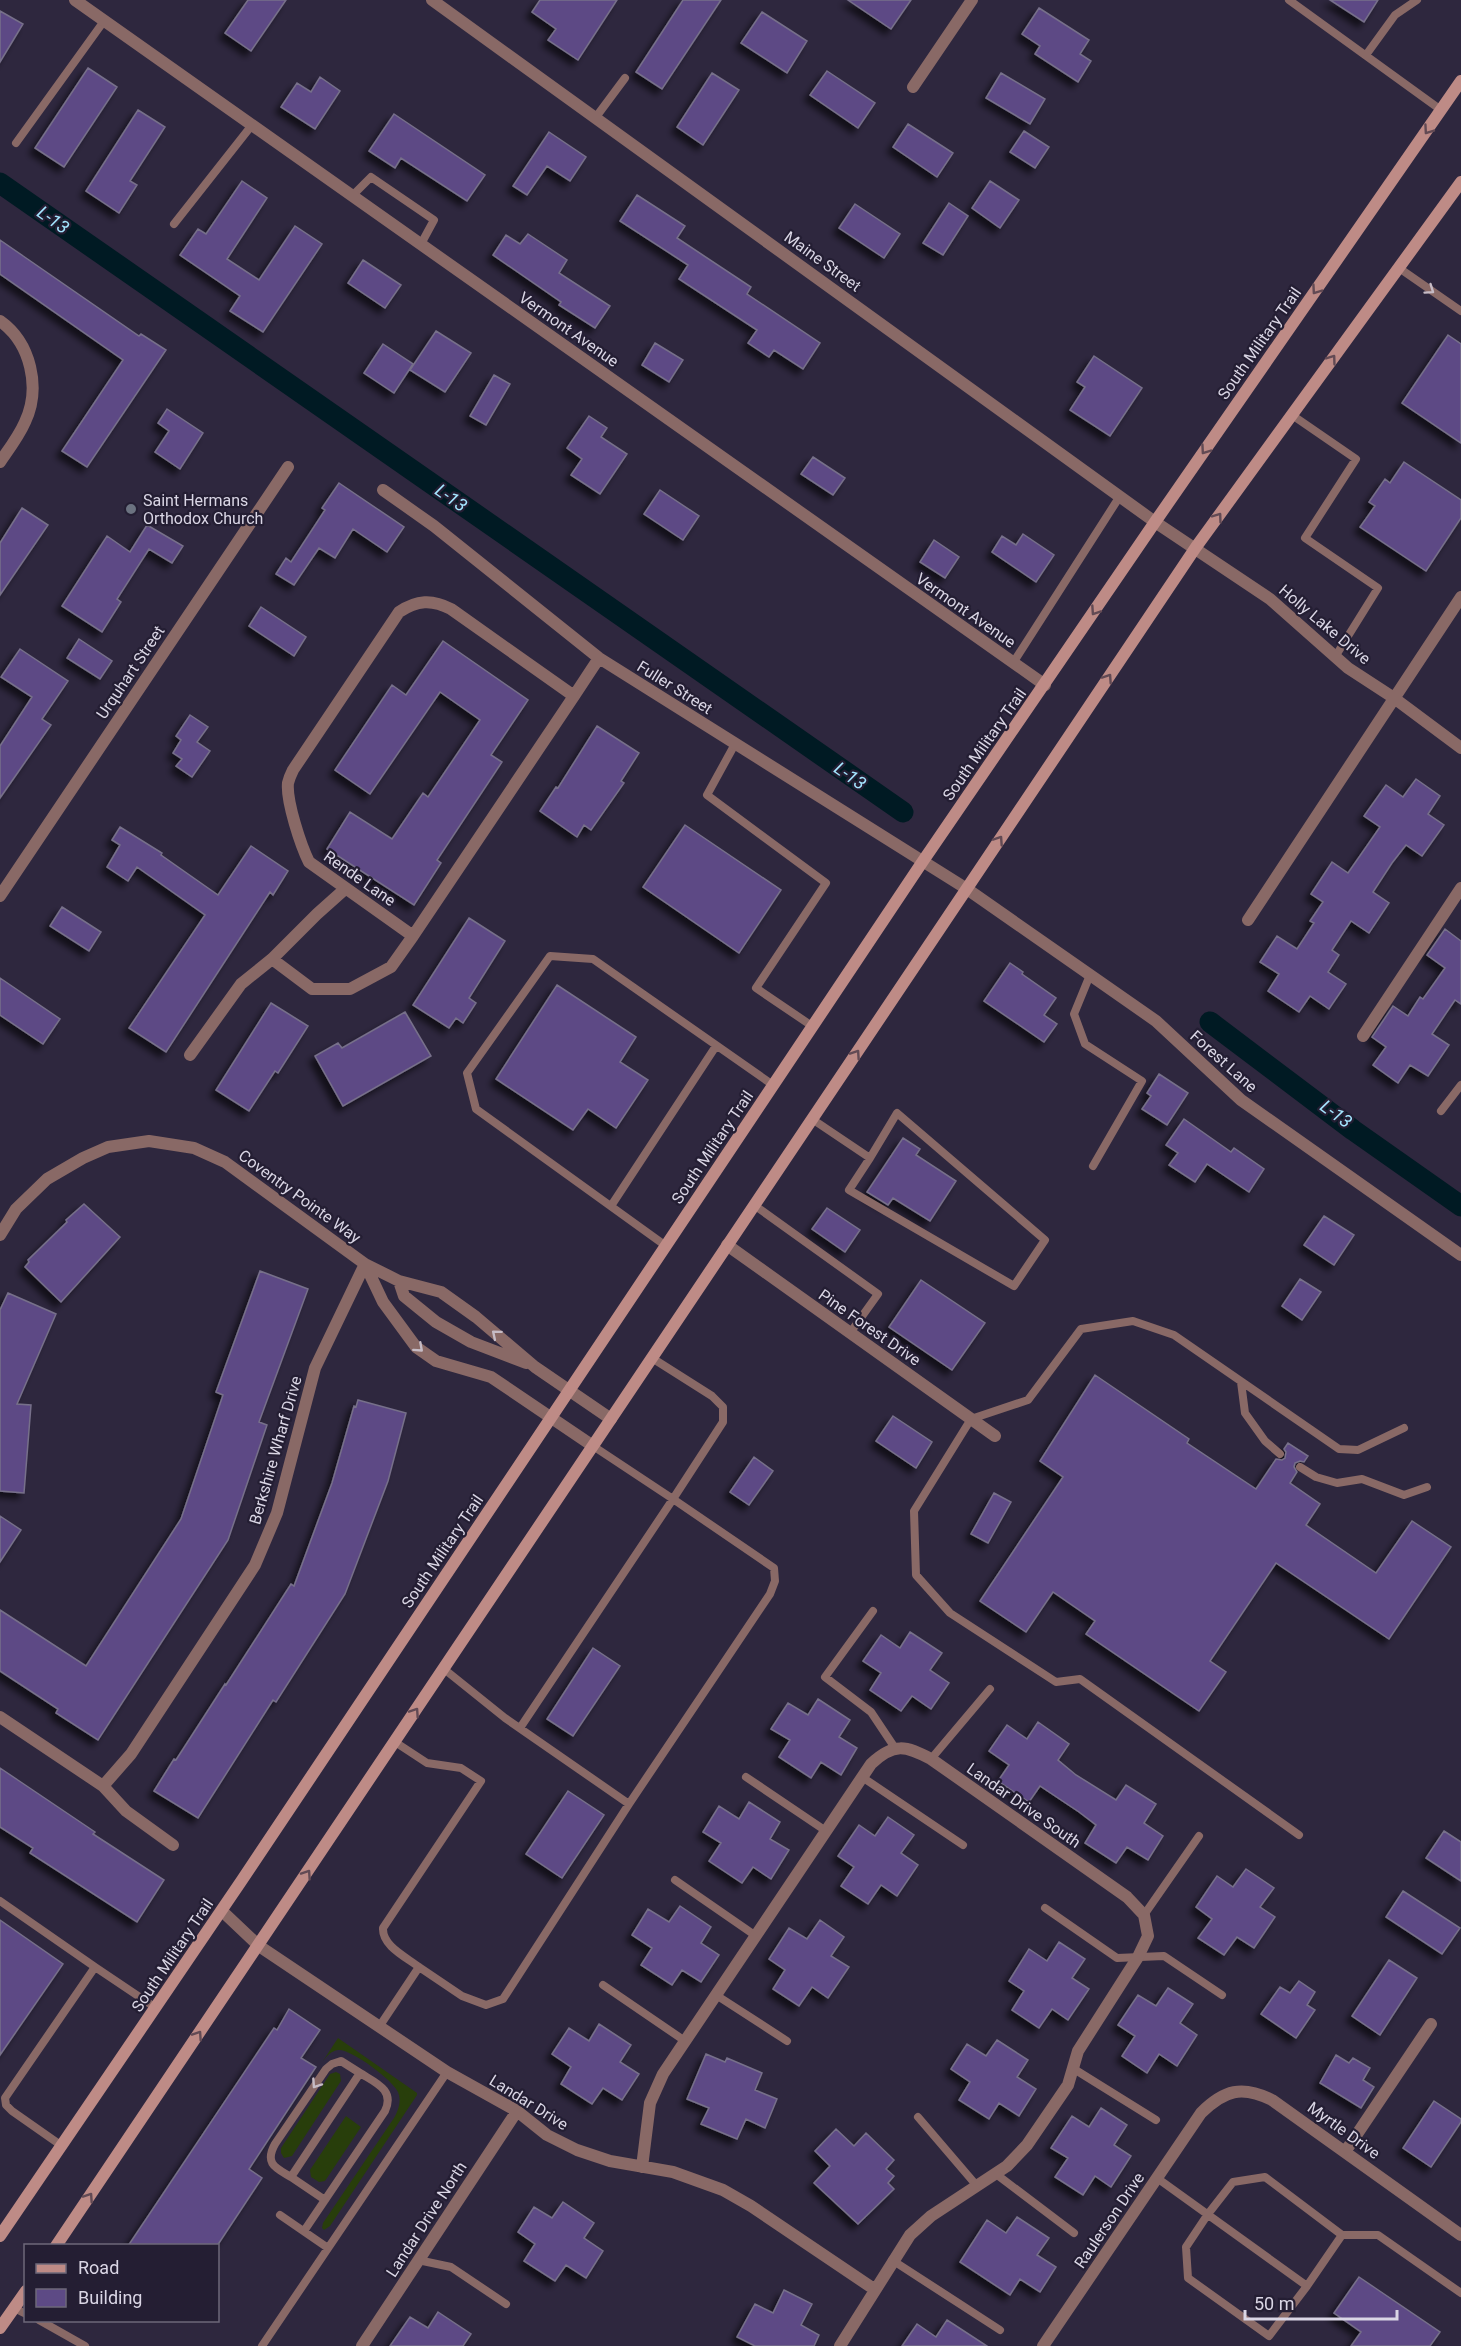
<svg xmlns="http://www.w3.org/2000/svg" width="1461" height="2346" font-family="Roboto,sans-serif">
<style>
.green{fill:#283e0b}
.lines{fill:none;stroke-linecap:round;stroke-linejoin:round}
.canal{stroke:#001a23;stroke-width:21}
.building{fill:#5d4a85;stroke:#77708a;stroke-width:1.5;filter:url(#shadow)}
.lane{stroke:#896966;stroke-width:8}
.street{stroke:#896966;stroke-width:12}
.secondary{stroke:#be8b86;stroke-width:12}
.oneway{stroke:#624a54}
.oneway2{stroke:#c6bbc5}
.worship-dot{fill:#6b7280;stroke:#241e33;stroke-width:2}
.labels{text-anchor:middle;stroke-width:4.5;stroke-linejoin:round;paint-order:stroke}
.street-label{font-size:16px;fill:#dad6e5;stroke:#241e33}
.poi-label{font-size:16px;fill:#dad6e5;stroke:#241e33;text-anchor:start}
.water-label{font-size:18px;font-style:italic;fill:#a4e5ff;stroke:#241e33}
</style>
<defs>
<filter id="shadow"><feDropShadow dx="-5.5" dy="5.5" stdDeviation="3" flood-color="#0009"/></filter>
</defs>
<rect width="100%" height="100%" fill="#2e273e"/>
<path class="green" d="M338,2038l79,55v2l-87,131 -6,4 -2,-2 1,-5 71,-105c4,-7 8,-17 4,-26 -5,-12 -48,-44 -60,-42 -7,1 -11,6 -15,11z
M336,2072l4,2 1,7 -49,75 -8,2 -3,-5v-5l49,-74z
M346,2116l15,11 -36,54 -6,1 -8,-5 -1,-7z"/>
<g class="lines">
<path class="canal" d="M0,183l903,629
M1210,1022l143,108 108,76"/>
</g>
<path class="building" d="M248,0h38l-35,51 -26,-18z
M540,0h77l-39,60 -30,-20 8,-11 -24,-17z
M683,0h38l-59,89 -26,-17z
M848,0h63l-20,29z
M1330,0h48l-14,22z
M1039,8l50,32 -9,14 11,7 -13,21 -43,-28 5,-8 -18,-12z
M0,11l23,13 -23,38z
M762,12l45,29 -20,32 -46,-30z
M88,68l29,19 -53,80 -29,-19z
M827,71l48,32 -17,25 -48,-33z
M712,73l27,17 -36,55 -26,-18z
M1001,73l44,26 -15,25 -44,-26z
M320,77l20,14 -25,38 -34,-22 16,-24 14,9z
M138,110l27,17 -35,54 7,4 -18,28 -33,-22z
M394,114l91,61 -18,26 -66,-43 -6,10 -26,-17z
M908,124l45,29 -16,24 -44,-30z
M1024,131l25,16 -14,21 -25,-16z
M549,132l37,25 -16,24 -23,-15 -20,29 -14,-9z
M242,181l25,17 -40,61 32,21 36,-54 27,18 -59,88 -33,-21 10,-15 -60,-41 18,-26 8,5z
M990,181l29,19 -19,28 -28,-20z
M637,195l48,31 -8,12 74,49 -4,7 73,49 -17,26 -29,-19 -5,7 -21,-14 9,-13 -78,-51 9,-14 -68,-44z
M949,203l19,13 -25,39 -20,-12z
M855,204l45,30 -16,24 -45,-30z
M528,234l39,26 -8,13 51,33 -15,22 -36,-23 2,-3 -68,-47 13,-20 14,9z
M0,240l139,96 2,-2 25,16 -79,117 -25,-16 61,-91 -123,-86z
M363,260l38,25 -16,23 -37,-25z
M436,331l35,22 -26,39 -35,-22z
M1448,335l13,9v99l-59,-40z
M655,343l28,17 -14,22 -27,-17z
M383,344l30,20 -19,29 -30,-20z
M1094,356l48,32 -32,48 -40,-26 15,-23 -8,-5z
M494,375l16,9 -24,41 -16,-9z
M167,409l36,24 -23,36 -25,-17 14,-21 -11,-8z
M589,416l18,12 -6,9 26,17 -27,40 -29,-19 11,-16 -15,-11z
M813,457l32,21 -12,17 -32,-21z
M1404,462l57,38v18l-35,53 -66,-44 15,-21 -6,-4 16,-23 5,4z
M339,483l65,44 -17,25 -34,-23 -18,29 -16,-10 -25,37 -18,-11 10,-16 5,4 34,-52 -3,-2z
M660,490l39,26 -16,24 -39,-26z
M22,508l26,17 -48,70v-52z
M147,525l36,21 -11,17 -23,-14 -32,50 4,3 -19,30 -40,-26 45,-70 23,16z
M1023,534l31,21 -18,27 -44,-30 10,-16 14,9z
M934,540l25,17 -14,21 -25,-16z
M261,607l45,30 -12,19 -45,-30z
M79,639l33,22 -12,18 -33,-21z
M443,641l85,59 -37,55 11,7 -65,98 4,3 -27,42 -87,-56 23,-37 42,27 31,-46 5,4 52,-77 -40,-28 -70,102 -35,-24 57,-85 14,10z
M20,649l48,32 -26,38 9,6 -51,73v-52l32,-49 -31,-20z
M190,715l18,12 -11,15 13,9 -18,26 -16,-11 6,-7 -9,-6 8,-13 -5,-4z
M597,726l42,27 -18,28 3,2 -33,47 -7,-5 -7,12 -37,-26 16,-24 2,1z
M1416,779l24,17 -12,18 16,11 -22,31 -16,-11 -14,18 -19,29 16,11 -20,30 -18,-12 -19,29 7,5 -11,17 18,12 -17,25 -19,-13 -11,16 -31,-21 11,-17 -19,-12 17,-26 20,13 17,-26 -4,-2 13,-19 -12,-8 21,-32 16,11 32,-46 -16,-11 22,-31 17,12z
M685,825l96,65 -42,63 -96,-66z
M120,827l42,26 -1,2 57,40 33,-49 37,25 -15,24 -3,-3 -104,160 -37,-24 76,-113 -68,-48 -9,14 -21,-14 13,-22 -8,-5z
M62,907l39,25 -12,19 -39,-25z
M469,918l36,23 -36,57 7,5 -13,20 -7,-5 -7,10 -36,-23z
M1445,929l16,12v63l-6,-4 -23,34 17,11 -21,31 -18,-11 -12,18 -25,-18 13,-18 -14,-10 21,-31 15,10 12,-19 3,2 22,-31 -18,-13z
M1010,963l13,9 -1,2 34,24 -12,17 13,9 -13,18 -60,-41z
M0,978l60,41 -17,25 -43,-29z
M557,985l79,52 -16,25 28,18 -32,48 -28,-19 -15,21 -77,-51z
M271,1003l37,23 -30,47 -3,-2 -26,40 -33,-21z
M405,1012l26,44 -88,50 -28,-50 23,-13 4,5z
M1159,1074l29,19 -21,32 -25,-16 9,-13 -4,-3z
M1184,1119l47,33 3,-4 30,21 -15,23 -42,-28 -12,18 -26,-17 9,-12 -12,-8z
M903,1138l17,11 -4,6 40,26 -26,40 -37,-23 -5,7 -21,-13z
M84,1204l36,33 -59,65 -36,-35 4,-5 -1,-2 39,-38 -1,-2z
M827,1208l33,22 -15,22 -33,-23z
M1324,1216l30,19 -20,30 -30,-20z
M260,1271l48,18 -49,133 8,3 -39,115 -130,200 -42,-27 2,-4 -58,-38v-61l86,56 95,-147 42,-124 -7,-3z
M1300,1279l21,13 -19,28 -20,-14z
M921,1280l64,43 -33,47 -63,-43z
M8,1293l48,21 -39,90 14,1 -7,88 -24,-2v-181z
M1095,1375l94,64 -2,4 69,46 20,-30 6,1 3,-2 1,-6 -2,-3 4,-6 20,13 -4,6 -4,-1 -5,2 -1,4 3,5 -7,11 30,21 -14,21 70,48 36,-52 39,26 -62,92 -113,-76 -66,98 16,11 -27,39 -113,-77 9,-13 -42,-29 -27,40 -46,-31 83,-124 -23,-16z
M358,1400l48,13 -18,68 -43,113 -69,108 -3,-2 -75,118 -44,-27 20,-32 2,1 49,-76 1,1 65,-101 3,2 38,-103 22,-77 2,1z
M893,1416l39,26 -16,26 -40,-27z
M754,1457l19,14 -24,34 -19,-13z
M994,1493l17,9 -23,41 -17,-9z
M0,1516l21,14 -21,32z
M910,1632l32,21 -12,17 19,13 -18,26 -19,-13 -11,15 -31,-21 11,-17 -18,-12 18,-26 19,13z
M593,1648l27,18 -47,70 -26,-17z
M818,1699l32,21 -11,17 18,11 -16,27 -20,-13 -10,16 -32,-21 11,-17 -19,-11 17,-26 20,12z
M1038,1722l31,22 -11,16 18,15 40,25 10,-15 30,19 -12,19 19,13 -15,24 -21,-13 -11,16 -31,-20 11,-18 -17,-13 -39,-26 -11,16 -31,-21 11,-16 -20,-14 18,-26 20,14z
M0,1768l95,64 -2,2 71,46 -27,42 -107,-69 3,-5 -33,-21z
M568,1791l36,24 -42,63 -36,-24z
M749,1802l31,20 -10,17 19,11 -18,29 -18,-12 -11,16 -33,-22 12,-18 -18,-11 16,-26 20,13z
M888,1817l26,18 -13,18 17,12 -21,31 -16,-11 -13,19 -27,-18 13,-19 -16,-11 21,-31 16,11z
M1444,1831l17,11v39l-35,-23z
M1246,1869l28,19 -14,19 15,10 -21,31 -17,-11 -13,18 -26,-17 14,-19 -16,-12 21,-31 16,11z
M1403,1891l57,37 -18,26 -56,-37z
M680,1906l31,21 -10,16 18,12 -18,27 -19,-12 -10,15 -31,-20 11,-17 -20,-13 16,-26 21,13z
M0,1920l63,44 -63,91z
M820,1920l24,17 -13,19 18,11 -21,31 -16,-11 -13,19 -26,-17 12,-19 -16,-11 20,-31 18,11z
M1059,1942l26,17 -13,19 17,11 -21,31 -16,-11 -13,19 -27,-18 12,-19 -15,-10 20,-32 18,12z
M1389,1960l28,18 -37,57 -28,-19z
M1299,1981l16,11 -8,13 8,5 -19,28 -35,-24 19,-27 10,6z
M1168,1988l25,16 -13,19 17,12 -20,31 -18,-12 -12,19 -25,-17 13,-20 -17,-11 20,-30 18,11z
M289,2009l31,21 -19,28 15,9 -67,102 13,9 -45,68h-89l146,-218 3,2z
M599,2024l32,21 -11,17 19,12 -17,26 -19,-12 -11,16 -31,-20 10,-17 -19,-13 17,-26 20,13z
M997,2040l31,20 -11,17 19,12 -17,27 -20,-13 -10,16 -30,-19 11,-18 -19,-13 16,-25 19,12z
M706,2054l19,8 2,-4 35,15 -7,17 22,9 -12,29 -19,-9 -9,20 -36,-15 8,-16 -22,-9z
M1336,2055l13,8 4,-5 17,10 -7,12 11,7 -13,21 -41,-25z
M1434,2101l27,18v3l-30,45 -28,-19z
M1101,2108l26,17 -13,20 17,11 -20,31 -16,-11 -12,19 -28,-18 13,-19 -17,-10 21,-32 17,11z
M836,2129l18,17 12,-13 28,27 -8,9 8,7 -6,7 6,6 -36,35 -44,-41 16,-17 -15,-15z
M563,2202l31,21 -10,15 19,13 -17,27 -20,-13 -11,16 -31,-20 11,-17 -17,-12 16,-25 18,11z
M1017,2217l32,21 -12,17 19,12 -16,25 -20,-13 -10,16 -50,-33 27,-42 19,13z
M1359,2277l81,55 -10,14h-79l10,-14 -27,-19z
M784,2290l28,14 -11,21 18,10 -5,11h-59l-18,-9 18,-33 18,9z
M438,2312l33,22 -8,12h-73l20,-29 18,11z
M947,2320l40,26h-85l15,-22 19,13z"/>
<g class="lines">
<path class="lane" d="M1289,0l152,110
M1366,55l29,-40 22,-15
M596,117l29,-39
M16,143l88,-122
M352,196l19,-19 63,43 -13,24
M174,224l78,-99
M1399,268l62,43
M1292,415l64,44 -51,79 73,50 -43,69
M1013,663l107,-167
M735,744l-28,51 119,88 -70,105 56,38
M1090,975l-16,39 11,30 57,37 -49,85
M1441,1111l20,-26
M812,1119l58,39 -21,32 165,96 31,-46 -148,-127 -27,45
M754,1205l124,89 -28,39
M611,1206l105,-160
M666,1246l-190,-137 -9,-36 83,-117 43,3 180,126
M1241,1382l4,31 20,28 15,13
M593,1446l80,53 50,-77v-15l-11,-11 -60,-38
M1300,1467l16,10 21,6 25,-4 42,16 23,-8
M873,1611l-48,66 46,35 24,36
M520,1728l153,-229 101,69 1,13 -5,13 -141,210
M395,1742l32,21 34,5 20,13 -98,147c-1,18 23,29 36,39
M931,1759l59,-70
M746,1777l80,54
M862,1777l101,68
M1299,1835l-219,-156 -24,3 -106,-69 -34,-38 -2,-64 57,-92 57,-19 53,-71 52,-8 41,14 165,114 19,1 46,-22
M675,1880l81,56
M0,1901l95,66
M1045,1908l72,50 47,-2 58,39
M1144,1915l55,-79
M603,1985l82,56
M716,1995l71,46
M379,2027l40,-60 43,29 24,9 17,-6 126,-195 -124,-86 -61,-49
M1074,2069l82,51
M918,2117l59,69
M62,2146l-50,-35 -6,-6 -1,-7 90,-131 61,41
M996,2174l78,59
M291,2177c-15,-9 -27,-13 -16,-33l51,-75 6,-5 9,-3 19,12
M1157,2178l150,108 35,-51h36l83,58
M280,2215l48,33
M304,2231l81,-120c10,-21 -9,-28 -25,-38l-69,104 34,23
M418,2260l33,7 55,37
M892,2260l108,70
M1307,2286l-38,50 -81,-58 -2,-31 22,-33 25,-32 32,-5 77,58
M14,2308l12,6
M39,2320l46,26
M262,2346l185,-274"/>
<path class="street" d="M75,0l970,685
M432,0l723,522 115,77 78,69 46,30 67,50
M913,87l59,-87
M0,321c31,22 41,67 25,101 -6,14 -16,27 -25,40
M383,490l51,36 165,132 368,231 189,132 85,79 220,155
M574,696l-123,-87c-19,-10 -34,-9 -52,3l-106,158c-2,4 -4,9 -5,13 -2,18 13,63 21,79l104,74 161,-240 25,-38
M0,896l288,-429
M1248,920l213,-323
M272,959l40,30h38l41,-22 22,-31
M1363,1036l98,-148
M190,1055l51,-71 31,-25 45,-45 28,-25
M0,1235l16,-26 31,-30 36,-21 25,-11 41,-6 45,7 31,14 140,102 34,17 42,11 35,25 59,50 76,52
M727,1245l268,191
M365,1264l18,38 33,45 20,14 55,16 102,69
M399,1281l5,15 32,26 35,20 55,21
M0,1717l103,69 23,25 47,34
M103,1786l28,-32 124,-189 22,-52 38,-145 50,-104
M222,1911l37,35 188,126 70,39 30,24 30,15 33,11 63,11 50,18 28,16 123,83
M1345,2152l86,-128
M642,2167l8,-64 13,-29 208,-310c23,-22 35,-18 60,-5l196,138 17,18 4,21 -10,21 -60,94 -10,34 -41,60 -20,21 -76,50 -21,19 -70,111
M362,2346l155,-235
M1043,2346l158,-233c23,-23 41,-28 71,-13l189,135"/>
<path class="secondary" d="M0,2236l242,-356 681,-1019 232,-339 306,-441
M56,2246l1140,-1699 265,-365
M0,2328l26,-37"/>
</g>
<defs><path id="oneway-chevron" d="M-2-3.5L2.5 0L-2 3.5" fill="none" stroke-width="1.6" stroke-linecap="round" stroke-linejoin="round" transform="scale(1.5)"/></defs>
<g class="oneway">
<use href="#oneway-chevron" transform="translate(1428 130) rotate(125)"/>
<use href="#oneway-chevron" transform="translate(1316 290) rotate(125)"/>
<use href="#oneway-chevron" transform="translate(1332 359) rotate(-54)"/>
<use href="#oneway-chevron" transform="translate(1205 450) rotate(125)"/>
<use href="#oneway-chevron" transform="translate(1218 517) rotate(-54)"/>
<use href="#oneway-chevron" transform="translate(1095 611) rotate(124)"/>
<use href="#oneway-chevron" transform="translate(1108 678) rotate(-56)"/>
<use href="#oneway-chevron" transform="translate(999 840) rotate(-56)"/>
<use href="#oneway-chevron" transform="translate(856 1054) rotate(-56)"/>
<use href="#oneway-chevron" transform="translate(415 1712) rotate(-56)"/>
<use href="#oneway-chevron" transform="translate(307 1874) rotate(-56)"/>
<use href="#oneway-chevron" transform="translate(198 2035) rotate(-56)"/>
<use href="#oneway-chevron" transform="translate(89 2197) rotate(-56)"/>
</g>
<g class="oneway2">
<use href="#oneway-chevron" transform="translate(1430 290) rotate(35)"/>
<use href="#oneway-chevron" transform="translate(496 1334) rotate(-140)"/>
<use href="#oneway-chevron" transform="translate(419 1348) rotate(42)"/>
<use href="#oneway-chevron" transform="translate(316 2084) rotate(124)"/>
</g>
<circle class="worship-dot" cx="131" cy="509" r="6"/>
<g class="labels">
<g class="street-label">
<text transform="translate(823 261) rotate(36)" y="6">Maine Street</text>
<text transform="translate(569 329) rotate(35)" y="6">Vermont Avenue</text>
<text transform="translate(1259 343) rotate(-55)" y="6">South Military Trail</text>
<text transform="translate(966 610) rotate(35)" y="6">Vermont Avenue</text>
<text transform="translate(1325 624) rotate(40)" y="6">Holly Lake Drive</text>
<text transform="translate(130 672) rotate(-56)" y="6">Urquhart Street</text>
<text transform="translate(675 687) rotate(32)" y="6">Fuller Street</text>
<text transform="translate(984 744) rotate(-55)" y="6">South Military Trail</text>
<text transform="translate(360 878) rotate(35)" y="6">Rende Lane</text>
<text transform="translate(1224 1061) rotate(42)" y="6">Forest Lane</text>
<text transform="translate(712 1147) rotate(-56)" y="6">South Military Trail</text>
<text transform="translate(300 1196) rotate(36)" y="6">Coventry Pointe Way</text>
<text transform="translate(870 1327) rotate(35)" y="6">Pine Forest Drive</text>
<text transform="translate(275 1450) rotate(-74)" y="6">Berkshire Wharf Drive</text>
<text transform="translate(442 1551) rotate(-56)" y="6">South Military Trail</text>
<text transform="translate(1024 1805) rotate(35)" y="6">Landar Drive South</text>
<text transform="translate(172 1955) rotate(-56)" y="6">South Military Trail</text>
<text transform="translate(529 2102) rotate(32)" y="6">Landar Drive</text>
<text transform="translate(1344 2130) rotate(36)" y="6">Myrtle Drive</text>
<text transform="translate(426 2219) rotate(-57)" y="6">Landar Drive North</text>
<text transform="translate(1109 2220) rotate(-56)" y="6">Raulerson Drive</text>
</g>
<g class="poi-label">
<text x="143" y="506">Saint Hermans<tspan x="143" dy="18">Orthodox Church</tspan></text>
</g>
<g class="water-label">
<text transform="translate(53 220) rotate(35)" y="6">L-13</text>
<text transform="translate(451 498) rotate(35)" y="6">L-13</text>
<text transform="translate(850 776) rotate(35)" y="6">L-13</text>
<text transform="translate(1336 1114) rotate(36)" y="6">L-13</text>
</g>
</g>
<rect x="24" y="2244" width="195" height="78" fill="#241e33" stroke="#6d687a" stroke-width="1.5"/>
<rect x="36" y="2264" width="30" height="9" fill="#be8b86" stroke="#6d687a" stroke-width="1.5"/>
<text x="78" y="2274" font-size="18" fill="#dad6e5">Road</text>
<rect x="36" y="2289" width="30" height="18" fill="#5d4a85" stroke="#6d687a" stroke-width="1.5"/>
<text x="78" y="2304" font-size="18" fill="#dad6e5">Building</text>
<path d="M1245 2310v9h152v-9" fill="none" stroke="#dad6e5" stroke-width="3"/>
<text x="1254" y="2310" font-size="18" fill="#dad6e5" stroke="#241e33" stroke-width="4.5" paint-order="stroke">50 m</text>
</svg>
